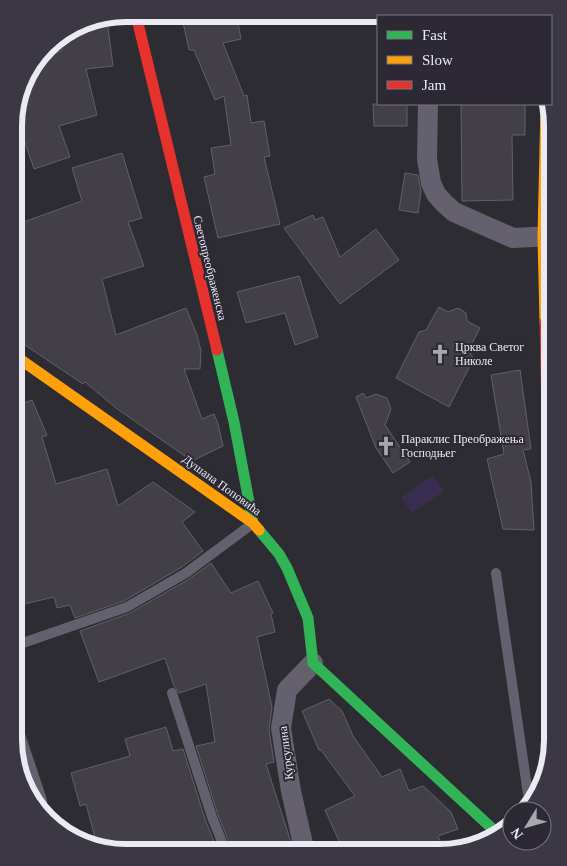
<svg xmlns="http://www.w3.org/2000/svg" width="567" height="866" font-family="'Times New Roman',serif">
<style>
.green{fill:#392e52}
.building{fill:#424046;stroke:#616066}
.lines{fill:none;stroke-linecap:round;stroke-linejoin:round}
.lane{stroke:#64606e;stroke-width:10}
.street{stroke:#64606e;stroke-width:20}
.fast{stroke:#30b455;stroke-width:11}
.slow{stroke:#ff9f0a;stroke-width:11}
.jam{stroke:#e5322d;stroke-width:11}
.labels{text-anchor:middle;stroke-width:4;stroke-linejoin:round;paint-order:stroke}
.street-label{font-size:12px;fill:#ebe9f1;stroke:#2c2935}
.poi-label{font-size:12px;fill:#ebe9f1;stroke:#2c2935;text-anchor:start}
.rim{fill:none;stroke:#ebe9f1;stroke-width:6}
</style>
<rect width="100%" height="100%" fill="#2d2c32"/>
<path class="green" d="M433,475l11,16 -32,22 -11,-15z"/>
<path class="building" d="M237,18l4,21 -18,4 21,53 3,-1 4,28 13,-2 6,35 -6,1 16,67 -62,14 -14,-61 11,-3 -4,-26 20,-3 -7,-49 -9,4 -21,-50h-5l-6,-28 15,-3z
M90,20h17l6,46 -27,3 11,46 -38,11 11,31 -36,12 -19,-56 14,-42 13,-16 20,-4 -2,-14z
M373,104h34v22h-33z
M461,104h64v31h-13l1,65 -51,1z
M122,153l20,65 -14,4 16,44 -42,13 14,56 70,-27 11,27 4,16 -1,18h-16l18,50 12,-5 4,10 5,22 -31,15 -76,-53 -31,-26 -2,2 -64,-43 -5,-6 1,-110 67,-24 -10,-33z
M405,173l13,2 3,16 -3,22 -19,-3z
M313,215l2,5 8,-3 17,40 36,-28 23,31 -59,44 -56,-76z
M299,276l19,61 -23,8 -10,-32 -39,10 -9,-31z
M439,307l9,5 10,-4 8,5 1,8 13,7 -12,23 6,7 -25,49 -53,-29 23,-46 7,-2z
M520,370l11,79 -8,1 8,32 3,48 -31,-1 -16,-70 17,-5 -13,-79z
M363,393l3,5 10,-4 11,4 4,11 -6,16 25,37 -17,11 -17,-25 -20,-51z
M32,400l15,35 -5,2 14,47 51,-15 11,37 35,-24 42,30 -13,10 21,29 -21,16 -58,34 -49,17 -5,-13 -13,3 -3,-11 -30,7 -1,-4 -9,2v-125l8,-2 -8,-24v-44z
M211,563l20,30 27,-12 15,32 -2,1 4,18 -18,5 15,70 -3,23 5,32 -8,2 28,88h-61l-15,-37 -22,-69 19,-4 -9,-58 -27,9 -5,-7 -9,-28 -66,24 -19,-51 50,-18 59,-34z
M329,699l13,12 11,25 29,41 18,-8 9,22 14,-5 28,26 7,17 -20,7 7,15 -101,1 -19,-42 30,-14 -34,-46h-2l-17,-39z
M166,727l7,24 10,-2 22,70 13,33 -106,-1 -15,-6 -11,-41 -6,2 -9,-33 59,-17 -5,-17z"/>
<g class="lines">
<path class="lane" d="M496,573l34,235
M14,646l113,-39 59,-34 66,-49
M172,693l40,124 14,35"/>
<path class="street" d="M428,104l-1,55 4,24 5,11 8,9 10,9 59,26 40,-2
M14,732l23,69
M308,852l-5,-8 -12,-53 -10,-63 6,-38 26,-27"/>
<path class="fast" d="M217,350l17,72 19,101
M259,530l20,24 8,14 21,50 5,45 184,170
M551,596l2,100"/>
<path class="slow" d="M545,322l-2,-86 3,-132
M14,355l239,168 6,7"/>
<path class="jam" d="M137,19l80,331
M545,322l6,274"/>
</g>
<defs>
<symbol id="church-bare" viewBox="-9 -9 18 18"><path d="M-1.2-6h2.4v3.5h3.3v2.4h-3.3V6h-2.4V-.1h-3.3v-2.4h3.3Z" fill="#a8a7ae" stroke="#2c2935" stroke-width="2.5" paint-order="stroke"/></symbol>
</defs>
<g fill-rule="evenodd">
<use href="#church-bare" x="426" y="340" width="28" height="28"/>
<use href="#church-bare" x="372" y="432" width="28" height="28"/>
</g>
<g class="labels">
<g class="street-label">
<text transform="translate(210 268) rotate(76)" y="4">Светопреображенска</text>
<text transform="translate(222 485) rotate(36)" y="4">Душана Поповића</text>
<text transform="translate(286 753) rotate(-97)" y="4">Курсулина</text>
</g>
<g class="poi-label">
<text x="455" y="351">Црква Светог<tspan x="455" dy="14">Николе</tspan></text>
<text x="401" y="443">Параклис Преображења<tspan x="401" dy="14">Господњег</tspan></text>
</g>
</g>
<path d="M0 0H567V866H0ZM126 22H440A104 104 0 0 1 544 126V740A104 104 0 0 1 440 844H126A104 104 0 0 1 22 740V126A104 104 0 0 1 126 22Z" fill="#3b3844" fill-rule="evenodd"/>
<path class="rim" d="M126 22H440A104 104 0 0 1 544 126V740A104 104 0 0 1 440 844H126A104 104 0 0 1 22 740V126A104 104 0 0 1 126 22Z"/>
<rect x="377" y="15" width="175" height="90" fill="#2c2935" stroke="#787680"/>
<rect x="387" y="31" width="25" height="8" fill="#30b455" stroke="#787680"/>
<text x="422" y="40" font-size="15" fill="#ebe9f1">Fast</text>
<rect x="387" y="56" width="25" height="8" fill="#ff9f0a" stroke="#787680"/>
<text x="422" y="65" font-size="15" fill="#ebe9f1">Slow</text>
<rect x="387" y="81" width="25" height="8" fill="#e5322d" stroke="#787680"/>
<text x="422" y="90" font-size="15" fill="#ebe9f1">Jam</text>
<g transform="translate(527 826) rotate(233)"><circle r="24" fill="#2c2935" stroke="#787680"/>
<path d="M0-4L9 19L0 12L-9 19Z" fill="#a8a7ae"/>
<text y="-8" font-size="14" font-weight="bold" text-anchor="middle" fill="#ebe9f1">N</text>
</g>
</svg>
